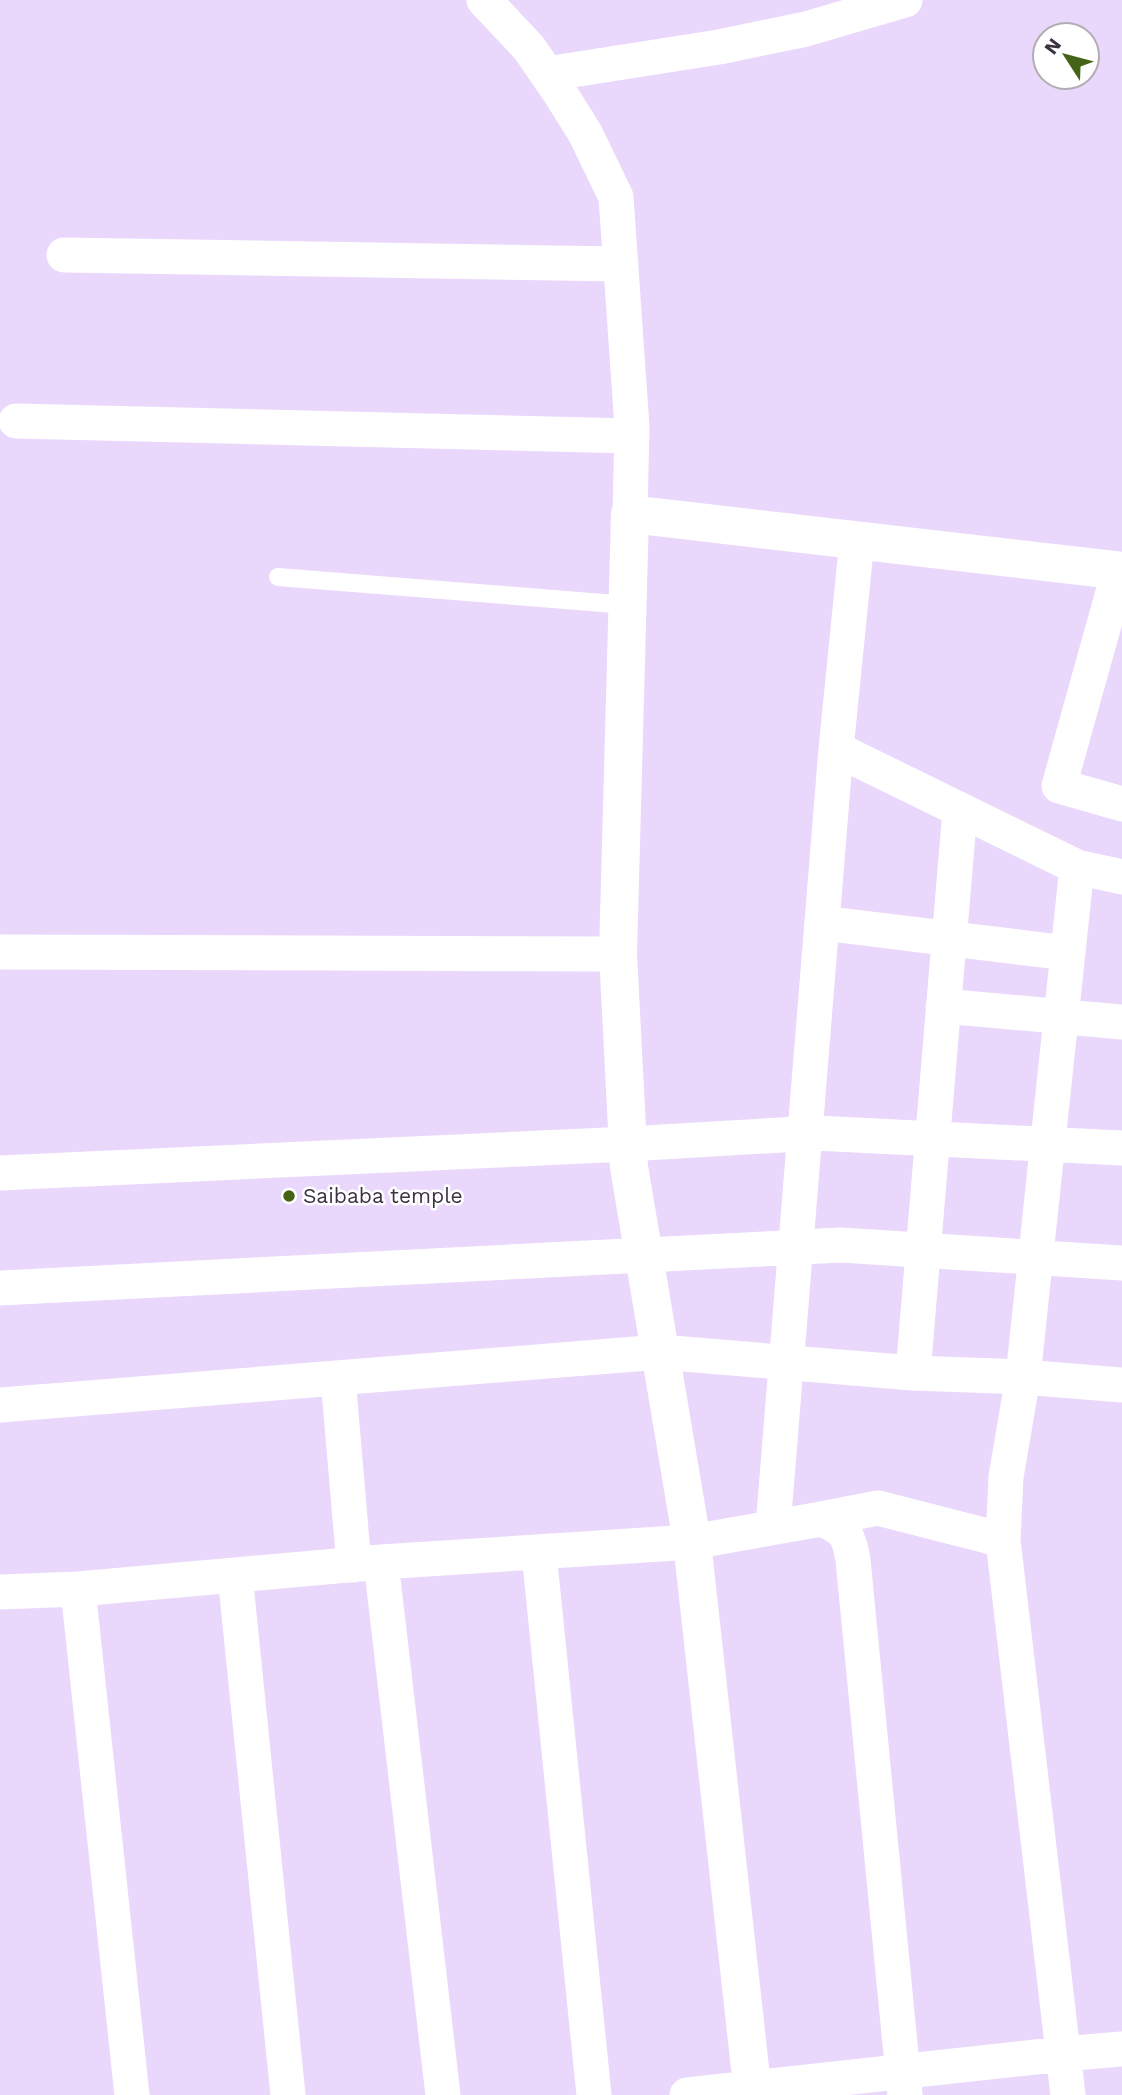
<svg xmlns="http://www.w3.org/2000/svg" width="1122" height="2095" font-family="'Work Sans',sans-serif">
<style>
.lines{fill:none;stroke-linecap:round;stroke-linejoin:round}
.service{stroke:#fff;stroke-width:18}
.minor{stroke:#fff;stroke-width:35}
.tertiary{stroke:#fff;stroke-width:38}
.poi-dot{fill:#446317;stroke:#fff;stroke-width:2.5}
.labels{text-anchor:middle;stroke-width:5;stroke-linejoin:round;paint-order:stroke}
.poi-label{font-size:21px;fill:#3b3341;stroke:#fff;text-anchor:start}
</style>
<rect width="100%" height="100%" fill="#ead7fc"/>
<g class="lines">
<path class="service" d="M278,577l350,28"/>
<path class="minor" d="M484,0l45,48 29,42 27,43 31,64 16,230 -2,87
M547,74l172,-27 87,-18 99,-29
M64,255l557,9
M16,421l616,15
M1119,571l-60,215 63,18
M836,749l241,118 45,10
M822,923l245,30
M0,952l618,2
M943,1006l179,16
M0,1173l628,-29 187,-11 307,15
M0,1288l841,-43 281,18
M913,1373l47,-563
M338,1378l16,187
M0,1405l660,-53 253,21 110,4 99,8
M821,1519l57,-11 125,32
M773,1527l63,-778 21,-209
M539,1553l55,542
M381,1562l62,533
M235,1575l53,520
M78,1589l54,506
M0,1592l78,-3 303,-27 311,-20 129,-23c24,9 28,16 32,41l52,535
M687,2095l376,-41 59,-5
M1068,2095l-65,-555 3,-63 17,-100 54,-510"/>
<path class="tertiary" d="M753,2095l-61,-553 -63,-375 -11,-213 12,-440 492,57"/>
</g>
<circle class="poi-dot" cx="289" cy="1196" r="7"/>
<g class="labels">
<g class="poi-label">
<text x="303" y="1203">Saibaba temple</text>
</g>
</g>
<g transform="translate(1066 56) rotate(306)"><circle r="33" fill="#ffffff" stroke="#b1adb3" stroke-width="2"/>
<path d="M0-5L12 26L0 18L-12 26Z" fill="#446317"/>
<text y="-10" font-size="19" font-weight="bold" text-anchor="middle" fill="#3b3341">N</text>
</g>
</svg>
